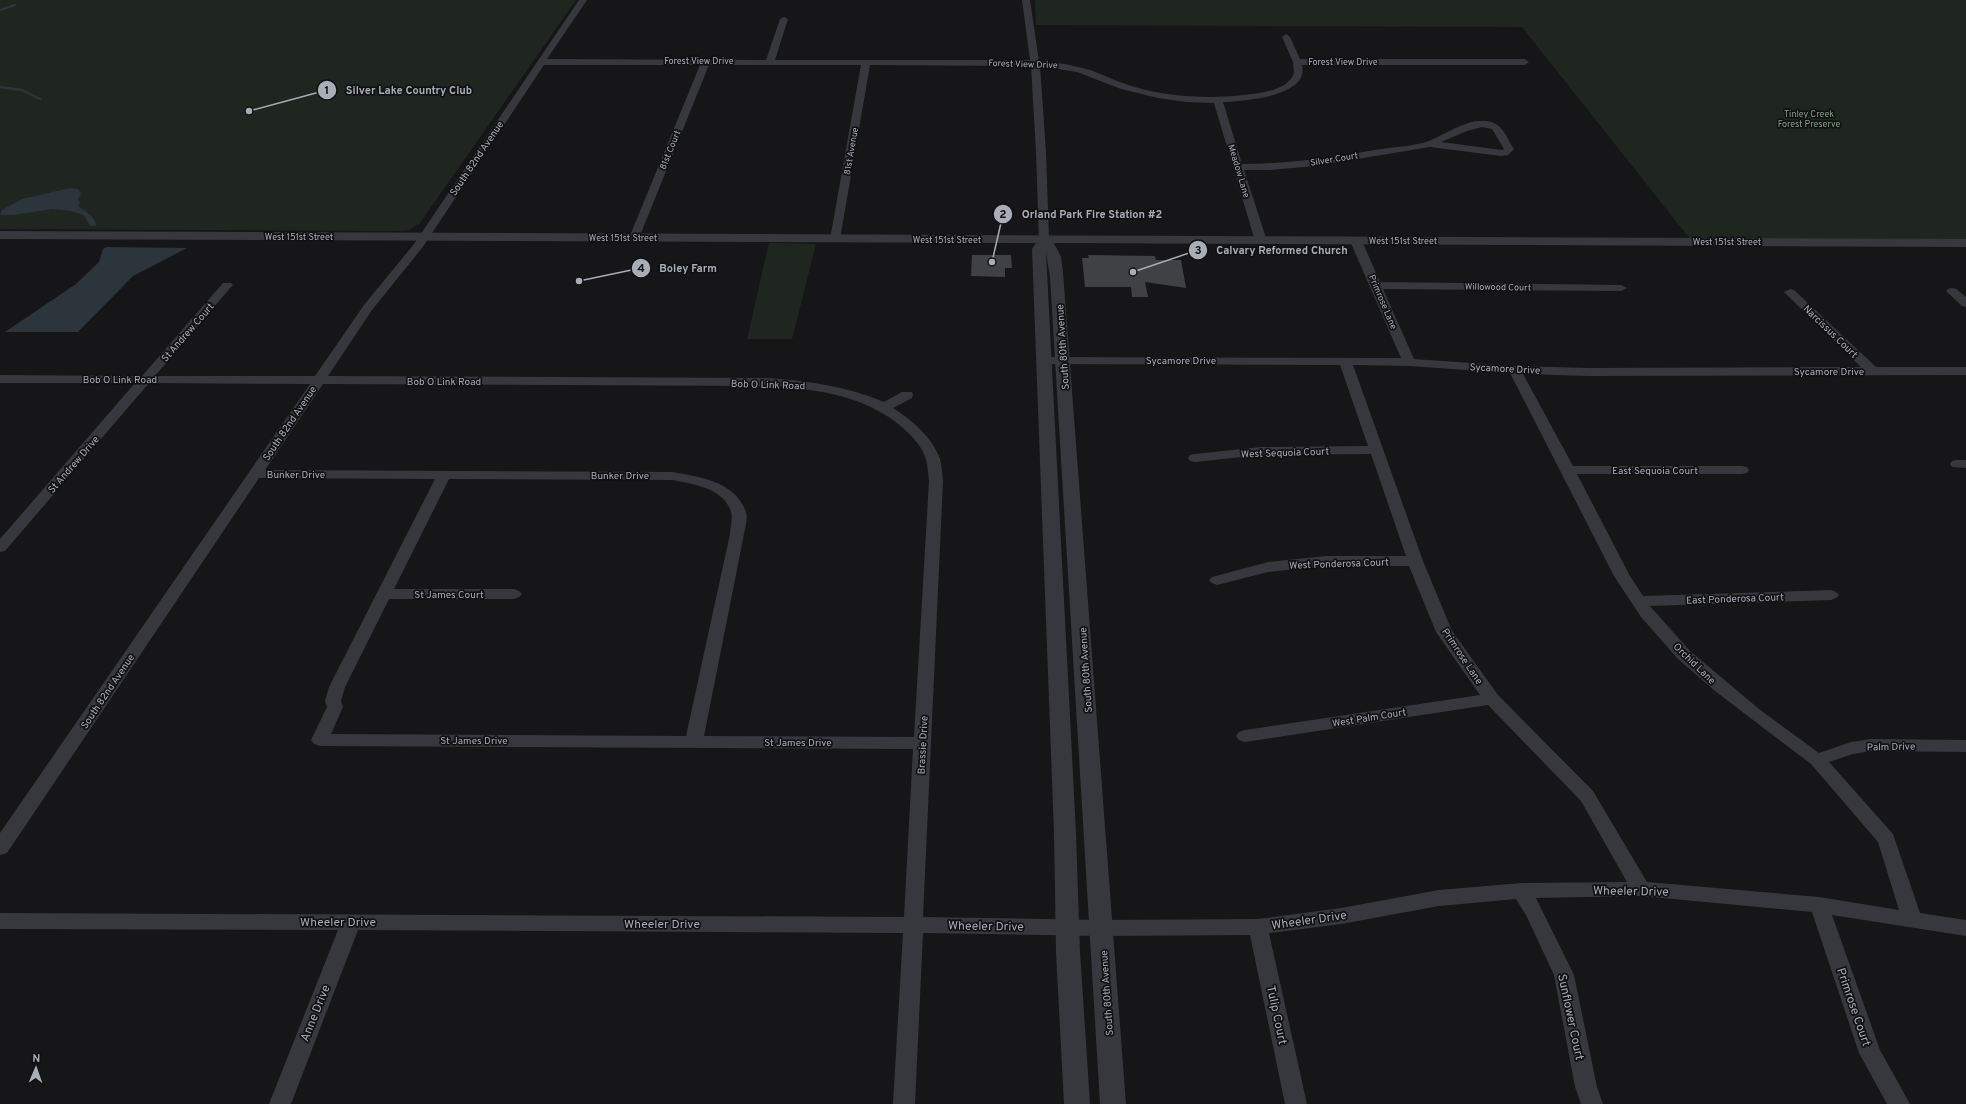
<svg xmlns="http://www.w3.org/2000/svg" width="1966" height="1104" font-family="Overpass,sans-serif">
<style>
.green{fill:#1e261f}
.water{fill:#2c353c}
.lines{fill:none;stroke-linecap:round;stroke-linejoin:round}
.stream{stroke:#2c353c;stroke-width:2.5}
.building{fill:#404145}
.minor{fill:#37383d;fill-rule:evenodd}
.tertiary{fill:#37383d;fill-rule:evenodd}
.labels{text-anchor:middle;stroke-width:3.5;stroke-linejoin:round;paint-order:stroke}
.far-street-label{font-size:9px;fill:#a8adb8;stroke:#111113}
.far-park-label{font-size:9px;fill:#7fa381;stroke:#111113}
.street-label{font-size:10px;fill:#a8adb8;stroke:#111113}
.near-street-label{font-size:12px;fill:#a8adb8;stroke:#111113}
.leader{fill:none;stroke:#a8adb8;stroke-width:1.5}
.callout-dot{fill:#a8adb8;stroke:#111113;stroke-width:1.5}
.mark-label{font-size:12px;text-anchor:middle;font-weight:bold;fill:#111}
.callout-label{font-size:11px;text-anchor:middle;font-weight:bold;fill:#a8adb8;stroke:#111113;stroke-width:3.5;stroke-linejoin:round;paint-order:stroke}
</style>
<rect width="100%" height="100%" fill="#161618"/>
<path class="green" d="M0,0h576l-156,223 -11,7 -7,1 -402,-2z
M1035,0h931v239h-276l-168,-212 -486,-2z
M769,243l47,1 -24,95h-45z"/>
<path class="water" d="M70,188l8,1 3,5 -3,5 2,4 -2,3c8,6 17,10 18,20h-6l-6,-11 -13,-4 -19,-2 -38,6h-14l2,-5 20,-11z
M107,247l80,1 -54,28 -55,56h-73l71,-48 23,-22 4,-13z"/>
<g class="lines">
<path class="stream" d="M0,10l15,-5
M0,87l22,3 18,9"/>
</g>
<path class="building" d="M972,255h39l1,13h-7v9l-34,-1z
M1088,255l67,1 1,4h25l5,28 -41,-6 3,15h-16l-1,-10h-46l-3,-29h7z"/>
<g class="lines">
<path class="minor" d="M579,0h8l-40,59 219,1 14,-41 4,-2 4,2 -13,41h255l-8,-60h8l9,61c17,1 34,4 51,9 15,5 29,13 45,17 38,11 78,12 117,7 15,-2 36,-5 42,-21l-1,-11 -11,-25 4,-3 4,3 10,22h225l4,3 -4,3h-223c8,32 -59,36 -79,37l19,62c47,0 93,-7 139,-15 15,-2 33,-3 48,-8 18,-7 41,-25 62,-19 12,3 17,18 23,27l-6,6 -7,1 -71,-9 -115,19 -45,4h-26l23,71 -6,3 -6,-3 -41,-138 -28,-1 -28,-4 -37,-9 -44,-17 -37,-6 6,86 3,88 -1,2h-8l-1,-2 -3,-88 -5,-86 -161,-1 -30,174 -5,3 -5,-3 31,-174h-152l-70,173 -5,3 -4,-1 -1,-2 71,-173h-156l-122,183 -50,62 -44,66 440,2c40,3 79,8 116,24l18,-10h10l1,3 -1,3 -19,10c18,11 40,30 47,51 2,7 2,15 3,22l-20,436 178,3 157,-1 83,-11 98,-18 82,-7 106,-1 -46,-81 -93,-96 -243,37 -6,-2 -3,-4 3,-4 6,-2 235,-35 -44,-63 -27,-66h-82l-59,6 -51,13 -5,-2 -3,-3 3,-3 56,-15 59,-6h79l-35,-102 -110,1 -66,7 -5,-1 -2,-3 2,-3 5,-1 66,-7 107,-1 -28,-81 -296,-1 -6,-4 2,-3 361,1 -51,-117 6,-3 6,3 18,41 241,3 6,3 -6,3 -238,-2 31,70 100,7 75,2 272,-1 -75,-73 -2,-2 6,-3 4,1 82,77h90v8l-377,1 -66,-2 50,92h169l5,1 2,3 -2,3 -5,1h-165l53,102 13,20 188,-6 5,2 3,3 -3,3 -5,2 -181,6 40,45 69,58 60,44 32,-11 20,-3 95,1v12l-95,-1 -18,3 -24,8 64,72 27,79 46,7v16l-134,-21 48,135 30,54h-23l-28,-51 -47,-141 -171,-16 -105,2 38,77 23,112 6,17h-22l-6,-17 -21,-112 -27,-58 -11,-18 -77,7 -98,18 -72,9 38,171h-22l-35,-169 -149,1 -178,-3 -8,171h-22l10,-171 -545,-3 -67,174h-22l69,-174 -338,-1v-16l904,4 9,-168 -593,-3 -6,-2 -3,-4 16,-33 -2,-6 4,-14 106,-208 -176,-1 -252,375 -7,2v-22l310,-449 -161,-1 -144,168 -5,1v-13l135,-156h-135v-8l142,1 81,-93h8l2,2 -2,2 -76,89h160l49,-71 50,-61zM1482,127l10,2 12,20 -2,1 -61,-8 26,-11zM1353,365l56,1 101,7 104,203 27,41 37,42 37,32 96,73 67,78 21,68 -80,-13 -172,-15 -54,-91 -95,-96 -46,-64 -29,-70zM323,384l445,2c49,3 97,9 135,42 9,8 20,19 23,32 2,7 2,14 3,21l-15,256 -210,-1 40,-202c1,-6 4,-16 2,-22 -11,-31 -46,-35 -74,-40l-407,-2zM449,479l223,1c21,4 52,8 59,32 2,6 -1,16 -1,22l-44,202 -355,-2 12,-27 -2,-6 4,-14 44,-88h125l5,-2 3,-3 -3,-3 -5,-2h-120z
M1952,288l4,1 10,8v10l-4,-1 -14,-13 -2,-2 2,-2z
M1957,460h9v8l-14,-1 -2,-3 2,-3z"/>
<path class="tertiary" d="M0,231l1966,8v8l-912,-4 7,14 2,15 63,832h-26l-50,-827 -4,-25 30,581 4,119 10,152h-26l-8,-152 -2,-119 -22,-584 4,-6 -1036,-4z"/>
</g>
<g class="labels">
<g class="far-street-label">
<text x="699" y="64">Forest View Drive</text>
<text x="1343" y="65">Forest View Drive</text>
<text transform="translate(1023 64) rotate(2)" y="3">Forest View Drive</text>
<text transform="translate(670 150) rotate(-68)" y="3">81st Court</text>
<text transform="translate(851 151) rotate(-80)" y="3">81st Avenue</text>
<text transform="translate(1334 159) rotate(-9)" y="3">Silver Court</text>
<text transform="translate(1239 171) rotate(73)" y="3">Meadow Lane</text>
<text x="299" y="240">West 151st Street</text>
<text x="623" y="241">West 151st Street</text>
<text x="947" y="243">West 151st Street</text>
<text x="1403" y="244">West 151st Street</text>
<text x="1727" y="245">West 151st Street</text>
<text transform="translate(1498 287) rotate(1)" y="3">Willowood Court</text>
<text transform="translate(1383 302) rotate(67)" y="3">Primrose Lane</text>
</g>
<g class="far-park-label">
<text x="1809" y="117">Tinley Creek<tspan x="1809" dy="10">Forest Preserve</tspan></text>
</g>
<g class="street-label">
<text transform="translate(476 158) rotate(-56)" y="4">South 82nd Avenue</text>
<text transform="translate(1831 331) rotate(44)" y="4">Narcissus Court</text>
<text transform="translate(187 332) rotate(-49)" y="4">St Andrew Court</text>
<text transform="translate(1062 347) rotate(-94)" y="4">South 80th Avenue</text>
<text x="1181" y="364">Sycamore Drive</text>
<text transform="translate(1505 368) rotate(3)" y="4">Sycamore Drive</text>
<text x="1829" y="375">Sycamore Drive</text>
<text x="120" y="383">Bob O Link Road</text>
<text x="444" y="385">Bob O Link Road</text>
<text transform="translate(768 384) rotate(2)" y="4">Bob O Link Road</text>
<text transform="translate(289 423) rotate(-56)" y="4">South 82nd Avenue</text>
<text transform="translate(1285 452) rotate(-2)" y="4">West Sequoia Court</text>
<text transform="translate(73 464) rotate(-49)" y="4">St Andrew Drive</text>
<text x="1655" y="474">East Sequoia Court</text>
<text x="296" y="478">Bunker Drive</text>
<text x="620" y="479">Bunker Drive</text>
<text transform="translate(1339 563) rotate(-2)" y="4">West Ponderosa Court</text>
<text x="449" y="598">St James Court</text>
<text transform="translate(1735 598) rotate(-2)" y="4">East Ponderosa Court</text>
<text transform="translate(1463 656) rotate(56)" y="4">Primrose Lane</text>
<text transform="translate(1695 663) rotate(44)" y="4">Orchid Lane</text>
<text transform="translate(1085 670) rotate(-94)" y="4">South 80th Avenue</text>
<text transform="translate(107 691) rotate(-56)" y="4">South 82nd Avenue</text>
<text transform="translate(1369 717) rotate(-9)" y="4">West Palm Court</text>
<text x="474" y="744">St James Drive</text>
<text x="798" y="746">St James Drive</text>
<text transform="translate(922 745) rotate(-87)" y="4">Brassie Drive</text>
<text transform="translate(1891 746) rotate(-1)" y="4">Palm Drive</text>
<text transform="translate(1106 993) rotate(-94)" y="4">South 80th Avenue</text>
</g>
<g class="near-street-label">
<text transform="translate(1631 891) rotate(1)" y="4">Wheeler Drive</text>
<text transform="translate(1309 920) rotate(-8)" y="4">Wheeler Drive</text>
<text x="338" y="926">Wheeler Drive</text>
<text x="662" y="928">Wheeler Drive</text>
<text transform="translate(986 926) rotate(1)" y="4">Wheeler Drive</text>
<text transform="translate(1854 1007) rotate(71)" y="4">Primrose Court</text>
<text transform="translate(315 1013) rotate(-68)" y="4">Anne Drive</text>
<text transform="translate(1277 1015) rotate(78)" y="4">Tulip Court</text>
<text transform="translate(1571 1017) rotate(78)" y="4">Sunflower Court</text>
</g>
</g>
<path class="leader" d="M249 111L327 90M992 262L1003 214M1133 272L1198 250M579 281L641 268"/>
<g class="callout-dot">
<circle cx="249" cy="111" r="4"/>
<circle cx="992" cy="262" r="4"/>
<circle cx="1133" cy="272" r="4"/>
<circle cx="579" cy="281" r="4"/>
<circle cx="327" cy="90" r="10"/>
<circle cx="1003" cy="214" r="10"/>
<circle cx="1198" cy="250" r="10"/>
<circle cx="641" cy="268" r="10"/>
</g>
<g class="mark-label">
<text x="327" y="94">1</text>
<text x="1003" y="218">2</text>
<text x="1198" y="254">3</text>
<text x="641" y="272">4</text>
</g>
<g class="callout-label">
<text x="409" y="94">Silver Lake Country Club</text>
<text x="1092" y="218">Orland Park Fire Station #2</text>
<text x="1282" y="254">Calvary Reformed Church</text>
<text x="688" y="272">Boley Farm</text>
</g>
<g transform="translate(36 1068) rotate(2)" stroke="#111113" stroke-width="3" paint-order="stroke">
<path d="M0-3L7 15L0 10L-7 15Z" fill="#a8adb8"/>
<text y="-6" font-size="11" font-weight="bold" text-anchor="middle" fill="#a8adb8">N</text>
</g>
</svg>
